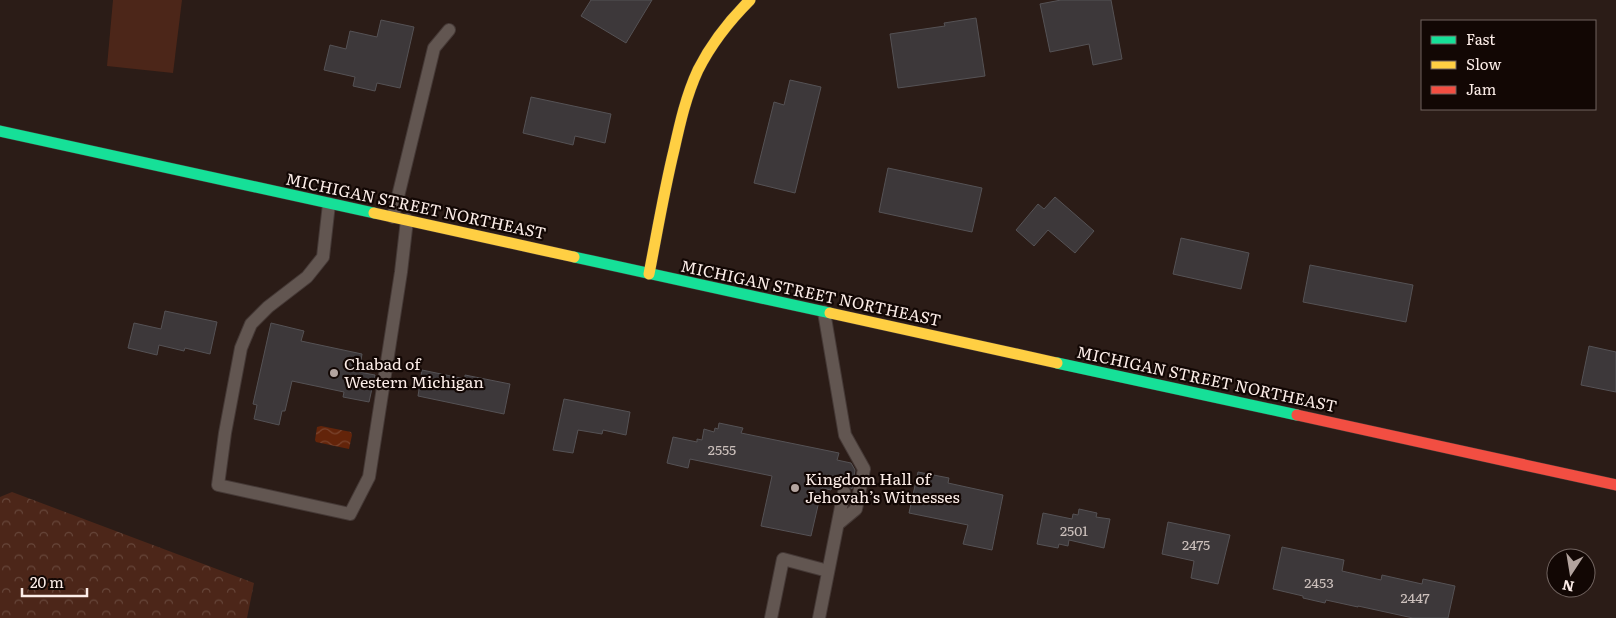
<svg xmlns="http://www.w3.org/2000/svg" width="1616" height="618" font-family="Literata,serif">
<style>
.grass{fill:#4c2619}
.forest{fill:url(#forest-crowns)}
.water{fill:url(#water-waves)}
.building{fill:#3d383a;stroke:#555255}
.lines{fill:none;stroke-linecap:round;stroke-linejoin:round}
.lane-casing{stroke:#453936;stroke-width:14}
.fast-casing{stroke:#453936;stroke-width:12}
.slow-casing{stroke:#453936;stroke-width:12}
.jam-casing{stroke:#453936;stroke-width:12}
.lane{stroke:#625651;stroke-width:12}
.fast{stroke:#16e098;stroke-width:11}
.slow{stroke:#ffcf43;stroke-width:11}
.jam{stroke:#f24e42;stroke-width:11}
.poi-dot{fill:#b3a49f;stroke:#120704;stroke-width:2}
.labels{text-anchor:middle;stroke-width:4.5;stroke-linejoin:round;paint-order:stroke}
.number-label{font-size:14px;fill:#ccc0bc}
.street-label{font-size:16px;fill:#fcede8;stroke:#120704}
.poi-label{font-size:16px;fill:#fcede8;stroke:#120704;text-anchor:start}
</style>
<defs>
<pattern id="forest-crowns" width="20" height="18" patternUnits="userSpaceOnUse" patternTransform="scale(1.25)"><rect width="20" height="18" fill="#4c2619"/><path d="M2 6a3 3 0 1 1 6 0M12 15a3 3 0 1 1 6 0" fill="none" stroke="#67463a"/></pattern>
<pattern id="water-waves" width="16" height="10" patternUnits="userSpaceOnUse" patternTransform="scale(1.25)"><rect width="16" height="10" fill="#63240a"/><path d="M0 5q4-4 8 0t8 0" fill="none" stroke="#7a442e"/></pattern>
</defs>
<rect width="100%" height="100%" fill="#2b1c17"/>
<path class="grass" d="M113,0h69l-9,73 -66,-7z"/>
<path class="forest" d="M12,492l242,91 -7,35h-247v-121z"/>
<path class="water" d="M321,426l30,6 1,3 -3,14 -33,-7 -1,-2 2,-13z"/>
<path class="building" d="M591,0h61l-26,43 -45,-27z
M1061,0h50l11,59 -29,6 -4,-21 -39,8 -10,-48z
M976,18l9,58 -87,12 -8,-54 55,-8 -1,-3z
M381,20l33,7 -14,61 -23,-5 -2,8 -22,-5 2,-9 -31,-7 6,-25 16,4 4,-18 27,6z
M790,80l31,7 -26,106 -41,-10 20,-81 10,3z
M531,97l80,17 -6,29 -30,-7 -2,9 -50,-12z
M888,168l94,20 -10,44 -93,-20z
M1055,197l39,34 -19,22 -27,-23 -14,16 -18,-16 22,-26 6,5z
M1181,238l68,15 -8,36 -68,-15z
M1310,265l103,20 -7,37 -103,-20z
M165,311l52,11 -7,32 -25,-6 -1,3 -25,-6 -2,10 -29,-7 6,-25 27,6z
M271,323l33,8 -3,10 61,13 -3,18 16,3 -6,27 -26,-5 1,-5 -52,-11 -7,30h-3l-3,14 -25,-6 3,-14 -4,-1z
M1589,346l27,6v40l-35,-7z
M422,370l43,9v-4l45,9 -6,30 -86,-18z
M564,399l66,13 -4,23 -23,-5 -1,4 -24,-4 -5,23 -20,-3z
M719,423l24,5 -2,5 98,20 -2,7 14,3 4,7 -3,19 -7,-5 -6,2 -7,-2 -1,6 -9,-2 -11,48 -50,-10 11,-50 -82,-17 -2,9 -21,-5 6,-26 24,5v-3l5,1 2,-11 10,3 1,-4 3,1z
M918,472l31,6 -1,5 55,12 -11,55 -29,-6 5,-19 -59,-12z
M1079,509l18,4 -1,4 14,2 -6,29 -35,-8 -1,6 -9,-2 -1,4 -21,-4 6,-31 29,6 1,-5 5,1z
M1168,522l62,13 -12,49 -27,-6 3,-17 -32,-7z
M1282,547l62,13 -2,11 39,9 1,-5 40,9 1,-5 32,7 -7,32h-35l-55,-12v1l-32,-7 -1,3 -22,-5v-2l-30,-7z"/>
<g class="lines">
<defs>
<path id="lane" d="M329,204l-6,53 -16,20 -39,30 -17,17 -10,24 -16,85 -7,52 132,29 19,-37 32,-205 6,-52
M393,217l41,-169 15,-18
M824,312l21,123 19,34 -8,40 -18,15
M771,618l12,-59 45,12
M819,618l25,-126"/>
<path id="fast" d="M0,131l374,82
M574,257l256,56
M1057,363l240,52"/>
<path id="slow" d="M374,213l200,44
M649,274c8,-41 15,-83 25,-124 6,-27 12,-54 24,-80 13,-26 31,-49 52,-70
M830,313l227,50"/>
<path id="jam" d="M1297,415l319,70"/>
</defs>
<use href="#lane" class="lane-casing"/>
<use href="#fast" class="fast-casing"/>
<use href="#slow" class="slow-casing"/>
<use href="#jam" class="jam-casing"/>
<use href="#lane" class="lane"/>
<use href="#fast" class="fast"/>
<use href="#slow" class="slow"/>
<use href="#jam" class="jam"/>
</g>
<g class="poi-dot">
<circle cx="334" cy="373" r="5"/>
<circle cx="795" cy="488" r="5"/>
</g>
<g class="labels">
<g class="number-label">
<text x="722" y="455">2555</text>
<text x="1074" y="536">2501</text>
<text x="1196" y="550">2475</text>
<text x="1319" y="588">2453</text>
<text x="1415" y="603">2447</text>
</g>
<g class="street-label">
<text transform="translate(416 206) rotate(12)" y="6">MICHIGAN STREET NORTHEAST</text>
<text transform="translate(811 293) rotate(12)" y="6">MICHIGAN STREET NORTHEAST</text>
<text transform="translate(1207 379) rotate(12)" y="6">MICHIGAN STREET NORTHEAST</text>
</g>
<g class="poi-label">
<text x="344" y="370">Chabad of<tspan x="344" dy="18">Western Michigan</tspan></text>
<text x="805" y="485">Kingdom Hall of<tspan x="805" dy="18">Jehovah’s Witnesses</tspan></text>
</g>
</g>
<rect x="1421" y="20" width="175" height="90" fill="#120704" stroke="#70635f"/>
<rect x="1431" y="36" width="25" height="8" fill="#16e098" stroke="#70635f"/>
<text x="1466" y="45" font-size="15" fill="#fcede8">Fast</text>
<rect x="1431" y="61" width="25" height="8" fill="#ffcf43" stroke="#70635f"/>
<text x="1466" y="70" font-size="15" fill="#fcede8">Slow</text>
<rect x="1431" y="86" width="25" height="8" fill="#f24e42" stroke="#70635f"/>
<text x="1466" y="95" font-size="15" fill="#fcede8">Jam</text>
<g transform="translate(1571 573) rotate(192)"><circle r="24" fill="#120704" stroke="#70635f"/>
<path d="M0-4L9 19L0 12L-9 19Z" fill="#b3a49f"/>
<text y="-8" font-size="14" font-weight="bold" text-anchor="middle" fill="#fcede8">N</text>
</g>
<path d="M22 588v8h65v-8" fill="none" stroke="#fcede8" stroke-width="2.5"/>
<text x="30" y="588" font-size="15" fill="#fcede8" stroke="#120704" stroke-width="4" paint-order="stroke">20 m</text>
</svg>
